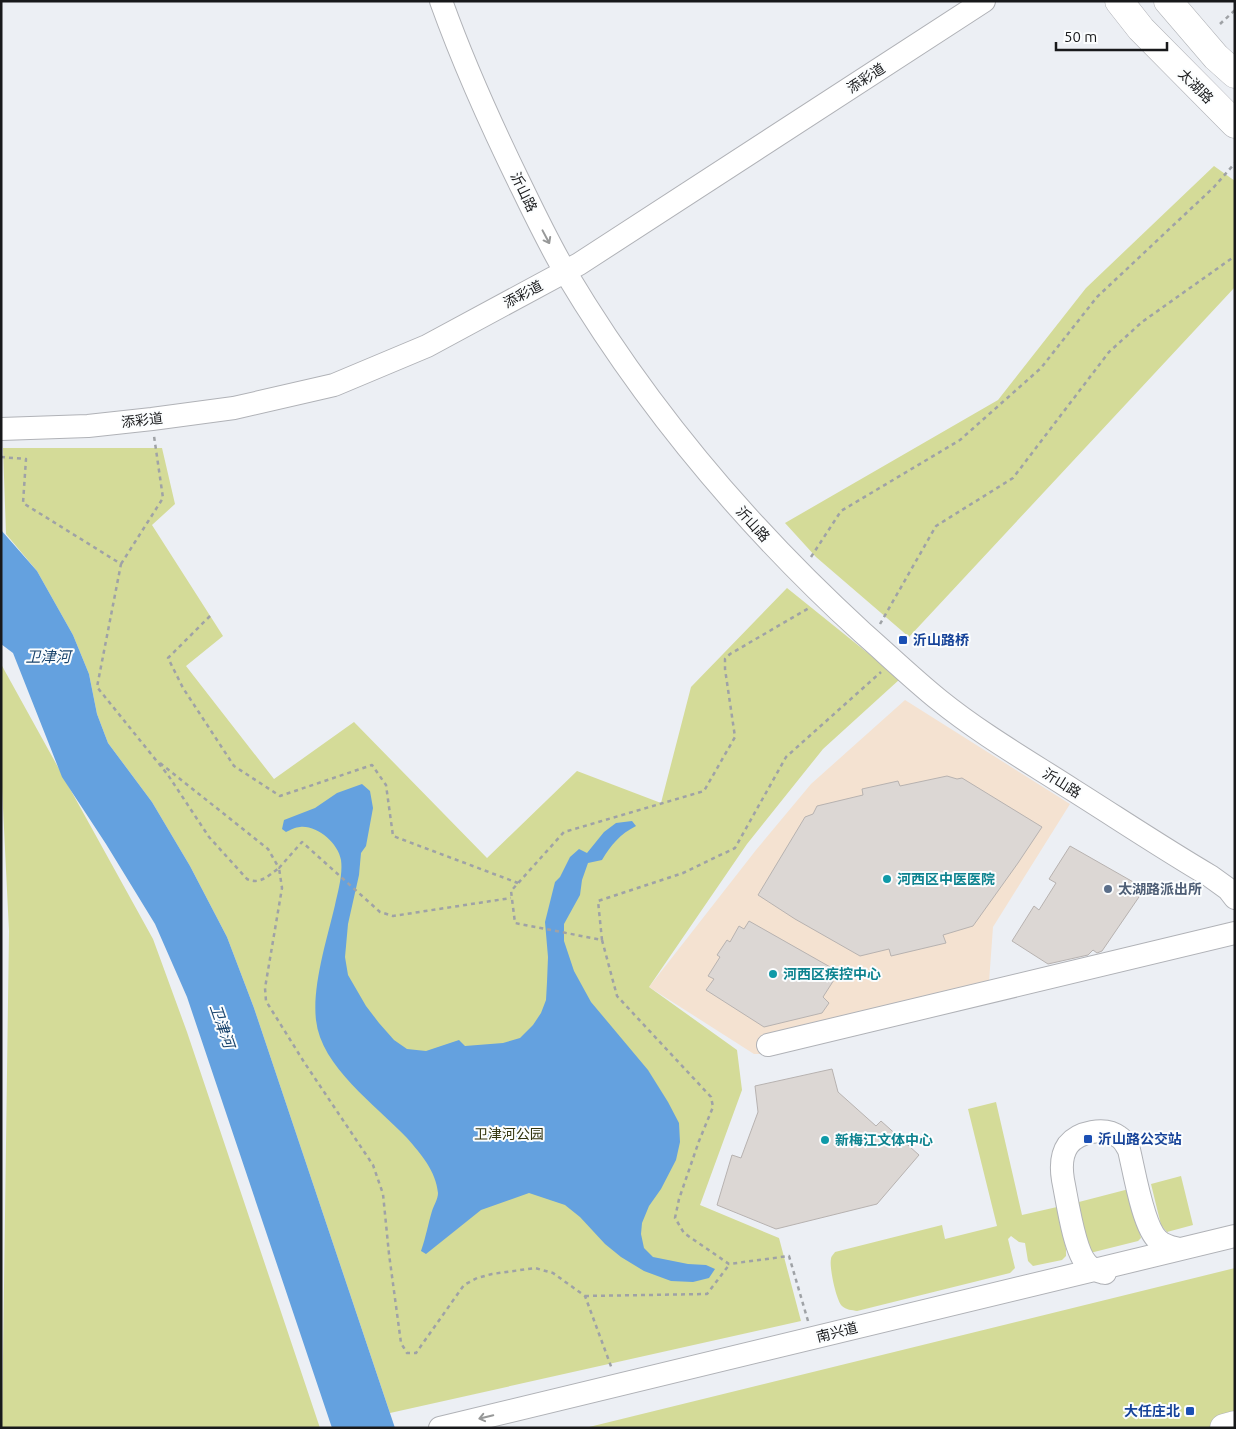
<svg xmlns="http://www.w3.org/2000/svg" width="1236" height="1429" font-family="Ubuntu,'Noto Sans SC',sans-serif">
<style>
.medical{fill:#f4e2d1}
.green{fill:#d4db98}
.water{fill:#64a1df}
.building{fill:#dcd7d4;stroke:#b7b2b0}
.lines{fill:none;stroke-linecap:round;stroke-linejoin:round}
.minor-casing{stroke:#b0b2b7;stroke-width:24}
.major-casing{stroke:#b0b2b7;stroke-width:29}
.highway-casing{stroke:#b0b2b7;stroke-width:29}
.path{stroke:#9fa2a6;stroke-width:2.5;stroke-dasharray:4 4;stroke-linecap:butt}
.minor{stroke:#fff;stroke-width:22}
.major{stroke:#fff;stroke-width:28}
.highway{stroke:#fff;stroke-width:28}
.oneway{stroke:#979898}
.transit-dot{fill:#1a4fb4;stroke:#fbfdfe;stroke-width:2}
.culture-dot{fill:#0f9aa8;stroke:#fbfdfe;stroke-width:2}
.service-dot{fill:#5c6f8a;stroke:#fbfdfe;stroke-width:2}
.labels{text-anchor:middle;stroke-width:4;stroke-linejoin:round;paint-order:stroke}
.street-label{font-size:14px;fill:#18191b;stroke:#fbfdfe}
.transit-label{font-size:14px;font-weight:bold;fill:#164399;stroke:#fbfdfe;text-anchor:start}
.culture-label{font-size:14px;font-weight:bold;fill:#0d838f;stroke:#fbfdfe;text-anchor:start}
.service-label{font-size:14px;font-weight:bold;fill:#4e5e75;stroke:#fbfdfe;text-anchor:start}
.park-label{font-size:14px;fill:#32350f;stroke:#fbfdfe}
.water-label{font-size:15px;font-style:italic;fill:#18436c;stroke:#fbfdfe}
</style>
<rect width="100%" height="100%" fill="#eceff4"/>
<path class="medical" d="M905,700l165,104 -77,123 -4,55 -224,72h-11l-105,-67 107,-137 55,-66z"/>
<path class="green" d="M1214,166l21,15v106l-326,350 -93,-80 -31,-34 213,-123 88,-112z
M3,448h159l13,56 -23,21 71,111 -37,30 88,113 80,-57 133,136 90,-87 84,32 30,-116 96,-99 113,91 -77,70 -76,95 -98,143 88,63 5,40 -42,115 79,33 22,83 -411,92 -136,-405 -27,-71 -37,-71 -38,-64 -44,-59 -11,-29 -8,-40 -16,-39 -36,-64 -31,-37z
M1,664l152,275 34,93 133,396h-318l7,-497 -8,-164z
M996,1102l26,113 35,-8 9,42v7l-4,4 -29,6 -5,-5 -3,-18 -6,-1 -8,-6 -3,3 7,29 -5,5 -153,38c-5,-1 -11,-1 -15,-5 -6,-6 -13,-40 -11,-47 0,-3 3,-5 4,-7l107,-27 3,14 52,-13 -29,-117z
M1181,1176l12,49 -26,7 -6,-7 -10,-41z
M1129,1189l12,49 -3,3 -48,12 -15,-50z
M1235,1268v160h-650z"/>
<path class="water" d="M1,530l36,41 36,64 16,39 8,40 11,29 44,59 38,64 37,71 27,71 141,420h-63l-145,-431 -32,-73 -49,-80 -44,-67 -49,-124 -12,-9z
M362,784l8,7 3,17 -7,38 -5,7 -2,22 -11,49 -3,33 3,18 18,31 13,17 15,17 13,9 19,2 33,-11 6,6 38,-3 17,-5 13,-13 8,-12 5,-13 1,-18 1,-25 -3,-35 10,-40 5,-5 10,-20 9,-8 8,4 17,-21 12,-9 16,-2 4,5c-16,8 -25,19 -34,34l-14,3 -6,17 -2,15 -16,29v17l10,30 17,31 57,68 20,32 11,21 1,19 -4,18 -15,29 -12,17 -7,17 -1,11 3,14 9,9 35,7 18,1 9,4 -6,9 -16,4 -22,-1 -27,-10 -23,-14 -16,-13 -25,-27 -15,-12 -36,-12 -48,17 -55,44 -5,-3c5,-14 7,-27 11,-40 2,-6 6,-12 6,-18 -2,-22 -17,-39 -31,-55 -31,-33 -86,-71 -91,-118 -4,-34 11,-81 19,-115 3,-14 8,-31 6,-45 -3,-17 -24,-35 -41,-33 -4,0 -10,3 -14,5l-4,-3 2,-9 31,-12 22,-15z"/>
<path class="building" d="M947,776l10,3 5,-1 80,49 -24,36 -45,63 -30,9 3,8 -55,13 -2,-7 -29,7 -65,-37 -37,-24 47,-78 8,-3 4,-8 46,-11 -1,-6 36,-8 2,5z
M1070,846l72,41 -1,7 -39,57 -5,2 -4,-3 -5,5 -40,9 -36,-23 22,-35 5,4 17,-27 -7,-4z
M749,921l90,51 -16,25 6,6 -7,10 -58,14 -58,-37 8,-11 -6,-3 12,-19 -3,-2 10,-15 3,2 9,-16 5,3z
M832,1069l6,23 38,34 5,-5 38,34 -42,49 -101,25 -59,-24 15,-50 9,3 17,-46 -3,-26z"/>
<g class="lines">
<defs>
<path id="minor" d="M441,1c23,64 51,126 81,187 14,29 28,58 44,85 80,134 182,255 297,360 25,22 50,46 76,67 42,34 89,61 134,90 46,29 91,59 137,86l18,13 7,9
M1,429l87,-3 64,-7 82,-11 100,-23 93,-39 152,-82 405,-263
M768,1045l467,-112
M1105,1273c-7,-2 -13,-3 -18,-9 -13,-13 -20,-65 -24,-84 -2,-12 -2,-25 5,-35 10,-13 37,-19 51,-8 5,3 7,8 10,13 5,20 14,77 29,90 6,6 13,7 21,9
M440,1428l795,-192"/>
<path id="major" d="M1119,1l22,28 94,95
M1168,1l48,56 19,17"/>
<path id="highway" d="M1224,1428l11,-3"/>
</defs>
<use href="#minor" class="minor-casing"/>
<use href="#major" class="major-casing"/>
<use href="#highway" class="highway-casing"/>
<path class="path" d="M1220,24l15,-14
M1,457l25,2 -3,44 98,61 -24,123 71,88 41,62 38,42c13,6 21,-3 32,-11l3,20 -17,100 1,13 38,61 69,103 10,29 6,60 12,89 6,10h9l48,-68 13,-7 15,-4 43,-6 18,5 32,23 27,73
M811,557l30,-46 119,-71 81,-72 56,-71 117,-110 21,-24
M121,564l42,-66 -9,-62
M210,616l-42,42 15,30 51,78 46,30 92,-31 14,20 7,51 125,47
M880,624l56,-98 77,-48 96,-126 33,-30 93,-66
M160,763l108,86 11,19 23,-26 78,70 13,4 118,-18
M602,940l-4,-39 85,-28 52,-25 51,-91 95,-85
M585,1296l122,-2 22,-29
M808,1321l-19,-65 -60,8 -45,-31 -9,-15 4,-19 20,-58 14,-34 -2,-10 -94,-101 -15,-56 -87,-17 -4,-32 53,-59 140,-41 31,-54 -10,-68v-10l5,-5 79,-46"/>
<use href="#minor" class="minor"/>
<use href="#major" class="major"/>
<use href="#highway" class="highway"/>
</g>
<defs><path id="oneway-shaft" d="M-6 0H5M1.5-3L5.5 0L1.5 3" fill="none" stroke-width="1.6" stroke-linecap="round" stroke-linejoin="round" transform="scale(1.25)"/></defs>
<g class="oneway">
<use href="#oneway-shaft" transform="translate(546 237) rotate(62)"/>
<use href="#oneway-shaft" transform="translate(486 1417) rotate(166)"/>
</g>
<g class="transit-dot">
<rect x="898" y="635" width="10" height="10" rx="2.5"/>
<rect x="1083" y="1134" width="10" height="10" rx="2.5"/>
<rect x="1185" y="1406" width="10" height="10" rx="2.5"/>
</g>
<g class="culture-dot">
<circle cx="887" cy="879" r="5"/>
<circle cx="773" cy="974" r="5"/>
<circle cx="825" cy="1140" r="5"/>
</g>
<circle class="service-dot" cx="1108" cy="889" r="5"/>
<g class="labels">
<g class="street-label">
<text transform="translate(866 78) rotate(-33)" y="5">添彩道</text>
<text transform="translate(1196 86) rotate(45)" y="5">太湖路</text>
<text transform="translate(524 192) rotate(64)" y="5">沂山路</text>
<text transform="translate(523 294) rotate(-28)" y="5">添彩道</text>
<text transform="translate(142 420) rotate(-6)" y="5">添彩道</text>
<text transform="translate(753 524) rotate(48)" y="5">沂山路</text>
<text transform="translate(1062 783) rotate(32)" y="5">沂山路</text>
<text transform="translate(837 1332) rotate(-14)" y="5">南兴道</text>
</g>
<g class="transit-label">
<text x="913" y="645">沂山路桥</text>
<text x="1098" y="1144">沂山路公交站</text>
<text x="1180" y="1416" text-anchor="end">大任庄北</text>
</g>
<g class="culture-label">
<text x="897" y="884">河西区中医医院</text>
<text x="783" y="979">河西区疾控中心</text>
<text x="835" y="1145">新梅江文体中心</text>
</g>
<g class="service-label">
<text x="1118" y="894">太湖路派出所</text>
</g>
<g class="park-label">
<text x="509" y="1139">卫津河公园</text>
</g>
<g class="water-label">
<text x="48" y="662">卫津河</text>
<text transform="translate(222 1026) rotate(71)" y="5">卫津河</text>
</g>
</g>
<rect width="1236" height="1429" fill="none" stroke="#18191b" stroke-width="5"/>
<path d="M1056 42v8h111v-8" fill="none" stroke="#18191b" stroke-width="2.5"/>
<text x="1064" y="42" font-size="15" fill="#18191b" stroke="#fbfdfe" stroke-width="4" paint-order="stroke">50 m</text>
</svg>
